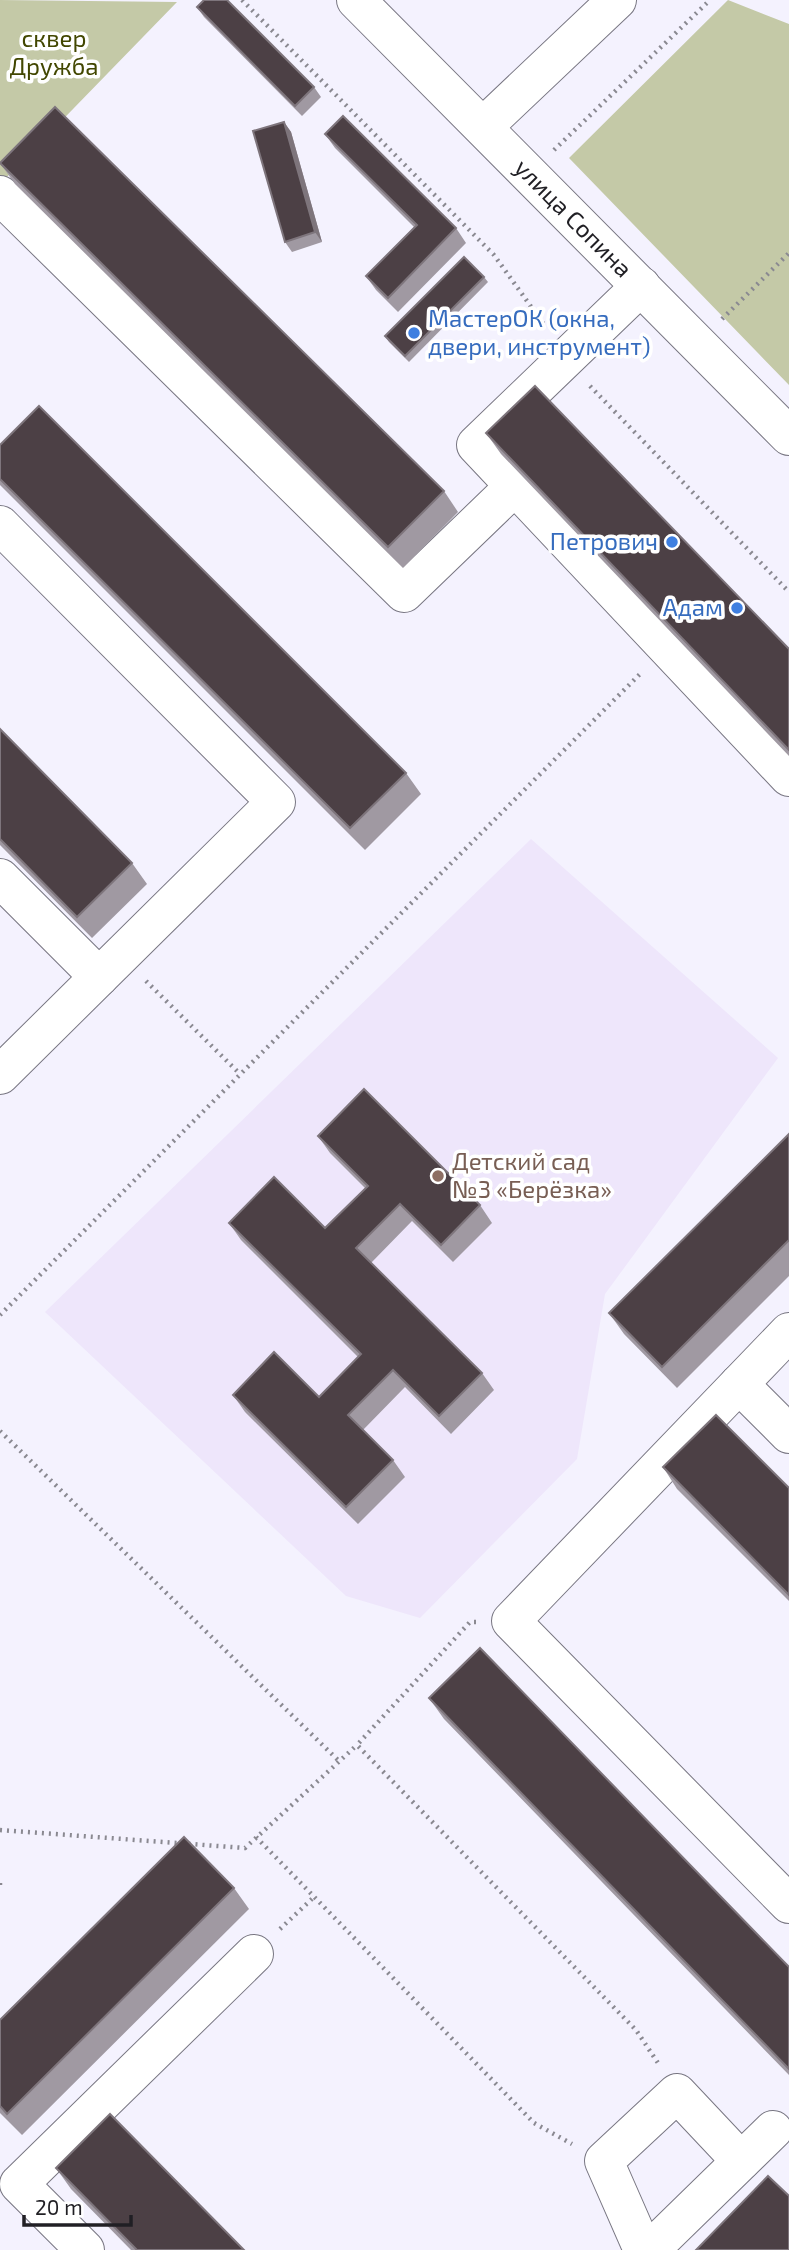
<svg xmlns="http://www.w3.org/2000/svg" width="789" height="2250" font-family="'Exo 2',sans-serif">
<style>
.education{fill:#eee6fb}
.green{fill:#c4c9a7}
.lines{fill:none;stroke-linecap:round;stroke-linejoin:round}
.minor-casing{stroke:#787682;stroke-width:40}
.path{stroke:#8a8991;stroke-width:4.5;stroke-dasharray:2 5;stroke-linecap:butt}
.minor{stroke:#fff;stroke-width:38}
.wall{fill:#a099a2}
.shaded-wall{fill:#7e757c}
.building{fill:#4c4045;stroke:#7e757c;stroke-width:2}
.shop-dot{fill:#3f7fe0;stroke:#fff;stroke-width:2.5}
.education-dot{fill:#8d6e63;stroke:#fff;stroke-width:2.5}
.labels{text-anchor:middle;stroke-width:7;stroke-linejoin:round;paint-order:stroke}
.park-label{font-size:24px;fill:#424701;stroke:#fff}
.street-label{font-size:24px;fill:#201f24;stroke:#fff}
.shop-label{font-size:24px;fill:#366cbe;stroke:#fff;text-anchor:end}
.education-label{font-size:24px;fill:#785e54;stroke:#fff;text-anchor:start}
</style>
<rect width="100%" height="100%" fill="#f4f2fe"/>
<path class="education" d="M531,839l247,219 -173,236 -28,165 -157,159 -74,-22 -301,-284z"/>
<path class="green" d="M0,0l177,2 -173,178 -4,-4z
M728,0l61,24v361l-220,-227z"/>
<g class="lines">
<defs>
<g id="minor">
<path id="s1" d="M356,0l433,436"/>
<path d="M484,126l133,-126"/>
<path d="M0,195l404,398 110,-106"/>
<path d="M641,286l-165,159 313,332"/>
<path d="M0,525l276,277 -177,175"/>
<path d="M0,878l99,99 -99,98"/>
<path d="M789,1332l-278,289 278,283"/>
<path d="M739,1384l50,50"/>
<path d="M85,2250l-66,-66 235,-230"/>
<path d="M643,2250l-39,-89 73,-68 64,68"/>
<path d="M650,2250l123,-120"/>
</g>
</defs>
<use href="#minor" class="minor-casing"/>
<path class="path" d="M242,0l252,255 51,71
M554,150l156,-150
M722,319l67,-66
M590,386l199,206
M146,981l94,93
M0,1315l640,-641
M0,1431l339,330
M476,1622h-6l-113,123 279,285 22,33
M0,1830l245,18 112,-103
M256,1837l278,286 38,21
M0,1883v2
M280,1929l34,-32"/>
<use href="#minor" class="minor"/>
</g>
<path class="wall" d="M197,7l117,80 7,10 -19,19 -98,-99z
M284,122l7,10 31,110 -30,10 -7,-10z
M325,134l131,94 10,15 -68,69 -22,-22 -10,-14 48,-49 -79,-79z
M0,163l444,328 14,21 -55,56 -388,-384z
M484,277l4,5 -79,80 -20,-20 -4,-6z
M486,433l303,216v107l-288,-302z
M0,445l406,328 15,21 -56,56 -365,-365z
M0,729l132,134 15,21 -55,54 -92,-93z
M789,1134v142l-112,112 -53,-54 -15,-21z
M318,1136l162,69 12,18 -39,39 -41,-41 -41,42 111,110 12,17 -43,44 -46,-47 -42,43 30,30 12,17 -47,47 -113,-112 -12,-17 86,2 39,-40 -117,-117 -12,-17 96,5 40,-40 -35,-35z
M663,1467l126,21v113l-112,-112z
M429,1698l360,269v108l-345,-356z
M234,1888l15,21 -227,226 -22,-22v-93z
M56,2168l188,82h-113l-60,-61z"/>
<path class="shaded-wall" d="M284,122l7,10 31,110 -7,-10z"/>
<path class="building" d="M204,0h23l87,87 -19,19 -98,-99z
M55,107l389,384 -56,56 -388,-384z
M343,116l113,112 -68,70 -22,-22 51,-51 -92,-91z
M284,122l31,110 -30,10 -32,-111z
M464,257l20,20 -79,79 -20,-20z
M535,386l254,263v101l-303,-317z
M39,406l367,367 -56,55 -350,-349v-34z
M0,729l132,134 -55,54 -77,-78z
M364,1089l116,116 -39,40 -41,-41 -44,44 126,125 -43,43 -46,-46 -45,45 45,45 -47,47 -113,-112 41,-43 45,45 42,-43 -132,-131 45,-46 51,51 43,-42 -50,-50z
M789,1134v106l-127,127 -53,-54z
M716,1415l73,73v107l-126,-128z
M480,1648l309,319v102l-360,-371z
M184,1837l50,51 -227,226 -7,-8v-86z
M110,2114l134,136h-107l-81,-82z
M768,2176l21,20v54h-93z"/>
<g class="shop-dot">
<circle cx="414" cy="333" r="7"/>
<circle cx="672" cy="542" r="7"/>
<circle cx="737" cy="608" r="7"/>
</g>
<circle class="education-dot" cx="438" cy="1176" r="7"/>
<g class="labels">
<g class="park-label">
<text x="54" y="47">сквер<tspan x="54" dy="28">Дружба</tspan></text>
</g>
<g class="street-label">
<text dy="8" stroke="none"><textPath href="#s1" startOffset="308">улица Сопина</textPath></text>
</g>
<g class="shop-label">
<text x="428" y="327" text-anchor="start">МастерОК (окна,<tspan x="428" dy="28">двери, инструмент)</tspan></text>
<text x="658" y="550">Петрович</text>
<text x="723" y="616">Адам</text>
</g>
<g class="education-label">
<text x="452" y="1170">Детский сад<tspan x="452" dy="28">№3 «Берёзка»</tspan></text>
</g>
</g>
<path d="M24 2215v10h107v-10" fill="none" stroke="#201f24" stroke-width="3.5"/>
<text x="35" y="2215" font-size="21" fill="#201f24" stroke="#ffffff" stroke-width="5" paint-order="stroke">20 m</text>
</svg>
